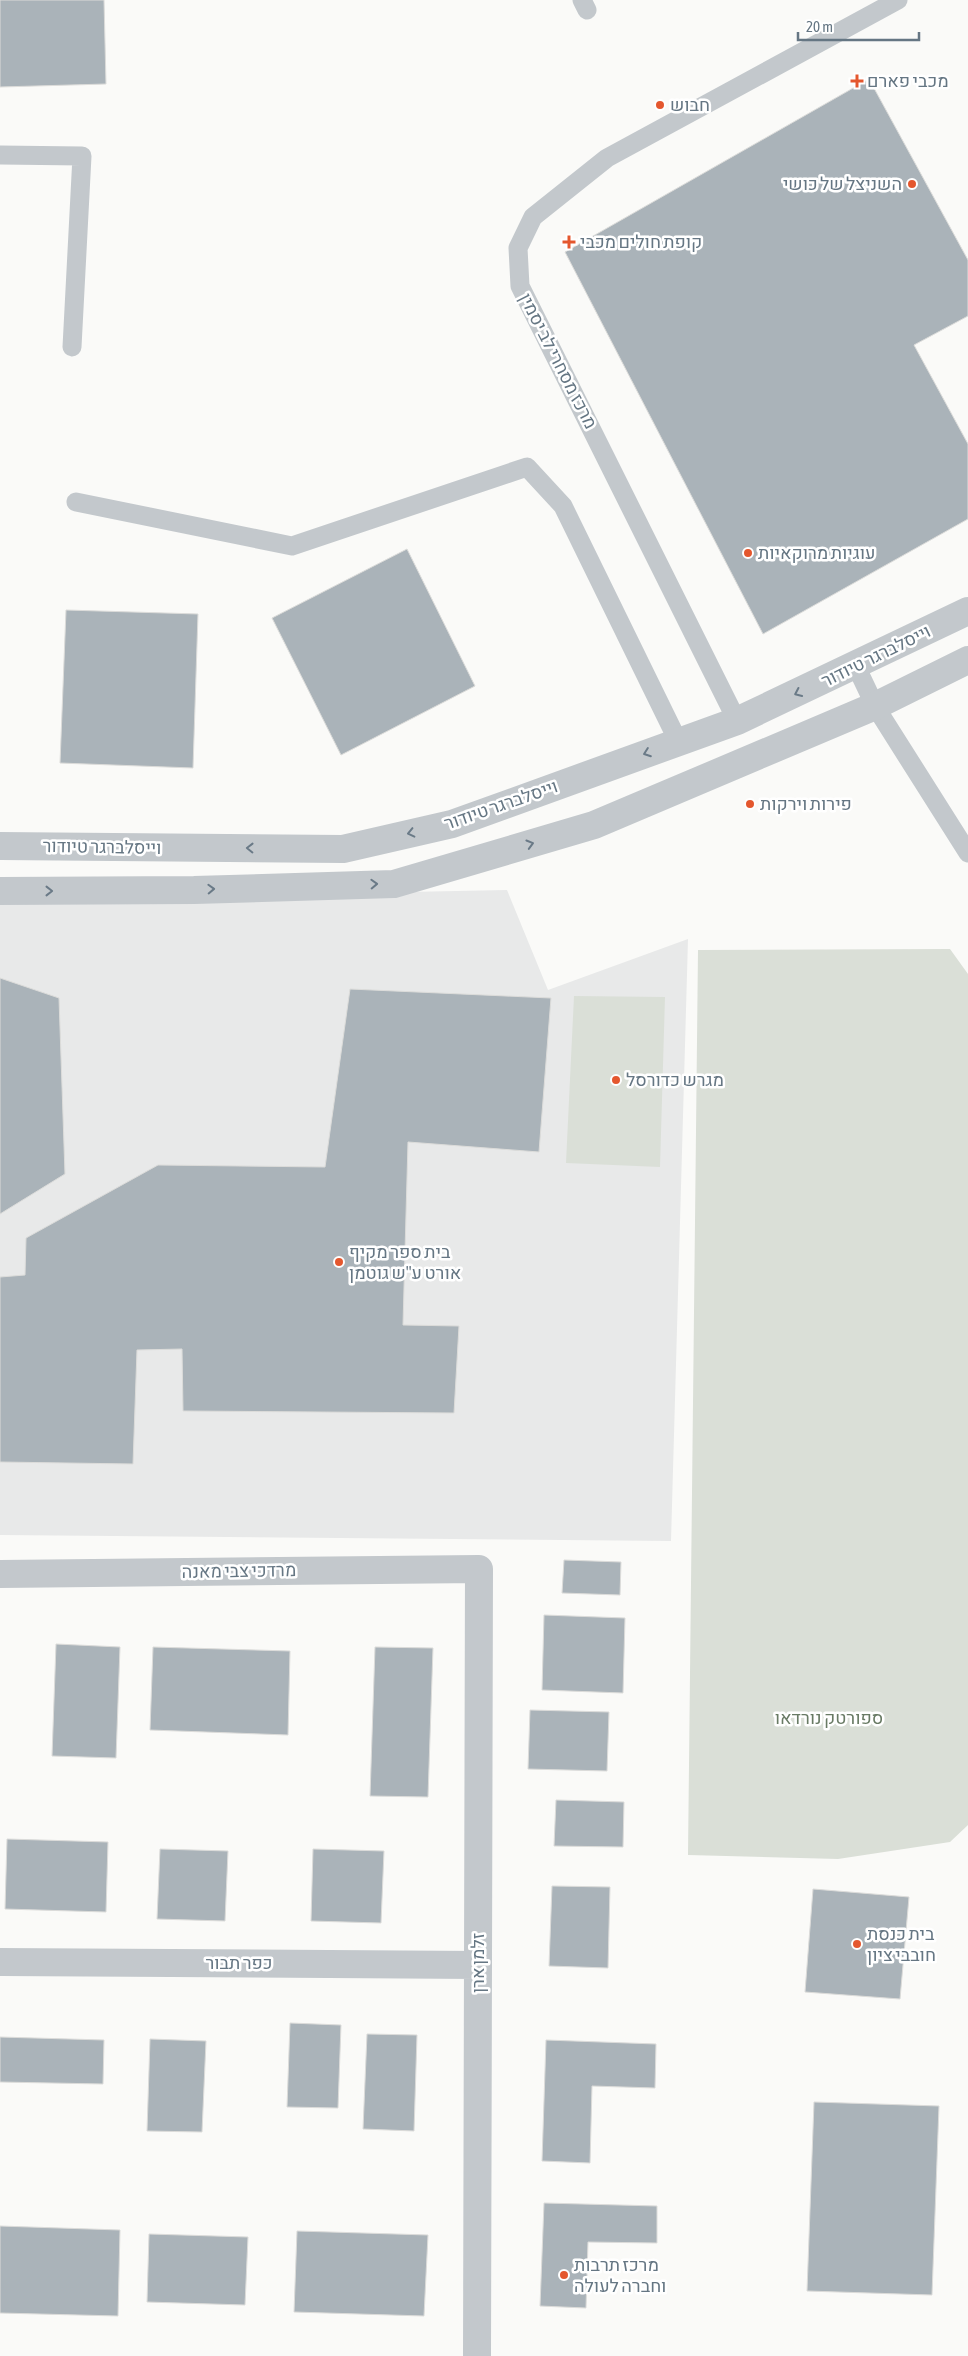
<svg xmlns="http://www.w3.org/2000/svg" width="968" height="2356" font-family="'Asap Condensed',Heebo,sans-serif">
<style>
.built{fill:#e8e9e9}
.green{fill:#dadfd7}
.building{fill:#aab3b9;stroke:#dcdcda}
.lines{fill:none;stroke-linecap:round;stroke-linejoin:round}
.service{stroke:#c3c8cc;stroke-width:19}
.minor{stroke:#c3c8cc;stroke-width:28}
.tertiary{stroke:#c3c8cc;stroke-width:28}
.oneway{stroke:#6a7a87}
.poi-dot{fill:#e4572e;stroke:#fff;stroke-width:2}
.labels{text-anchor:middle;stroke-width:5;stroke-linejoin:round;paint-order:stroke}
.poi-label{font-size:18px;fill:#657683;stroke:#fff;text-anchor:start}
.street-label{font-size:18px;fill:#657683;stroke:#fff}
.park-label{font-size:18px;fill:#687a64;stroke:#fff}
</style>
<rect width="100%" height="100%" fill="#fafaf8"/>
<path class="built" d="M507,890l41,100 140,-51 -17,602 -671,-6v-635z"/>
<path class="green" d="M950,949l18,25v851l-18,17 -112,17 -150,-4 10,-905z
M574,996l91,1 -5,170 -94,-4z"/>
<path class="building" d="M0,0h104l2,84 -106,3z
M869,79l99,181v56l-54,29 54,99v75l-205,115 -198,-382z
M407,549l68,137 -134,69 -69,-137z
M66,610l132,4 -5,154 -133,-5z
M0,978l59,20 6,176 -65,40z
M350,989l201,9 -12,154 -131,-10 -5,183 56,1 -5,87 -271,-2 -1,-62 -45,1 -4,114 -133,-2v-185l25,-2 1,-37 132,-73 167,2z
M564,1560l57,2 -1,33 -58,-2z
M544,1615l81,3 -2,75 -81,-3z
M56,1644l64,3 -4,111 -64,-2z
M153,1647l137,4 -2,84 -138,-5z
M375,1647l58,1 -5,149 -58,-1z
M530,1710l79,2 -2,59 -79,-2z
M556,1800l68,2 -1,45 -69,-1z
M7,1839l101,3 -2,70 -101,-3z
M160,1849l68,2 -3,70 -68,-2z
M313,1849l71,2 -3,72 -70,-2z
M552,1886l58,1 -2,81 -59,-2z
M813,1889l96,8 -9,102 -95,-7z
M290,2023l51,2 -3,83 -51,-1z
M367,2034l50,1 -3,96 -51,-2z
M0,2037l104,3 -1,44 -103,-2z
M150,2039l56,2 -4,91 -55,-1z
M546,2040l110,4 -1,44 -63,-2 -2,77 -48,-2z
M814,2102l125,4 -7,189 -125,-4z
M544,2203l113,3v37l-69,-1 -2,66 -46,-2z
M0,2226l120,4 -2,86 -118,-3z
M297,2231l131,4 -4,81 -130,-4z
M149,2234l99,3 -3,68 -98,-3z"/>
<g class="lines">
<path class="service" d="M582,0l5,10
M0,155l82,1 -10,191
M76,502l216,44 235,-79 36,39 115,235
M856,666l19,40 93,147
M737,721l-217,-435 -2,-38 15,-31 74,-59 291,-158"/>
<path class="minor" d="M0,1574l479,-5 -2,787
M0,1962l478,3"/>
<path class="tertiary" d="M0,846l343,3 109,-25 285,-103 231,-110
M0,891l194,-1 200,-6 200,-59 281,-119 93,-46"/>
</g>
<defs><path id="oneway-chevron" d="M-2-3.5L2.5 0L-2 3.5" fill="none" stroke-width="1.6" stroke-linecap="round" stroke-linejoin="round" transform="scale(1.25)"/></defs>
<g class="oneway">
<use href="#oneway-chevron" transform="translate(798 693) rotate(155)"/>
<use href="#oneway-chevron" transform="translate(647 753) rotate(160)"/>
<use href="#oneway-chevron" transform="translate(411 833) rotate(167)"/>
<use href="#oneway-chevron" transform="translate(530 844) rotate(-16)"/>
<use href="#oneway-chevron" transform="translate(250 848) rotate(-179)"/>
<use href="#oneway-chevron" transform="translate(374 884) rotate(-2)"/>
<use href="#oneway-chevron" transform="translate(211 889) rotate(-2)"/>
<use href="#oneway-chevron" transform="translate(49 891)"/>
</g>
<g class="poi-dot">
<path d="M854.5 73.5h5v5h5v5h-5v5h-5v-5h-5v-5h5z"/>
<circle cx="660" cy="105" r="5"/>
<circle cx="912" cy="184" r="5"/>
<path d="M566.5 234.5h5v5h5v5h-5v5h-5v-5h-5v-5h5z"/>
<circle cx="748" cy="553" r="5"/>
<circle cx="750" cy="804" r="5"/>
<circle cx="616" cy="1080" r="5"/>
<circle cx="339" cy="1262" r="5"/>
<circle cx="857" cy="1944" r="5"/>
<circle cx="564" cy="2275" r="5"/>
</g>
<g class="labels">
<g class="poi-label">
<text x="867" y="87">מכבי פארם</text>
<text x="670" y="111">חבוש</text>
<text x="902" y="190" text-anchor="end">השניצל של כושי</text>
<text x="580" y="248">קופת חולים מכבי</text>
<text x="758" y="559">עוגיות מרוקאיות</text>
<text x="760" y="810">פירות וירקות</text>
<text x="626" y="1086">מגרש כדורסל</text>
<text x="349" y="1258">בית ספר מקיף<tspan x="349" dy="21">אורט ע"ש גוטמן</tspan></text>
<text x="867" y="1940">בית כנסת<tspan x="867" dy="21">חובבי ציון</tspan></text>
<text x="574" y="2271">מרכז תרבות<tspan x="574" dy="21">וחברה לעולה</tspan></text>
</g>
<g class="street-label">
<text transform="translate(558 361) rotate(63)" y="6">מרכז מסחרי לב יסמין</text>
<text transform="translate(876 656) rotate(-26)" y="6">וייסלברגר טיודור</text>
<text transform="translate(501 805) rotate(-19)" y="6">וייסלברגר טיודור</text>
<text transform="translate(102 847) rotate(1)" y="6">וייסלברגר טיודור</text>
<text transform="translate(239 1571) rotate(-1)" y="6">מרדכי צבי מאנה</text>
<text x="239" y="1969">כפר תבור</text>
<text transform="translate(478 1963) rotate(-90)" y="6">זלמן ארן</text>
</g>
<g class="park-label">
<text x="829" y="1724">ספורטק נורדאו</text>
</g>
</g>
<path d="M798 32v8h121v-8" fill="none" stroke="#657683" stroke-width="2.5"/>
<text x="806" y="32" font-size="15" fill="#657683" stroke="#ffffff" stroke-width="4" paint-order="stroke">20 m</text>
</svg>
